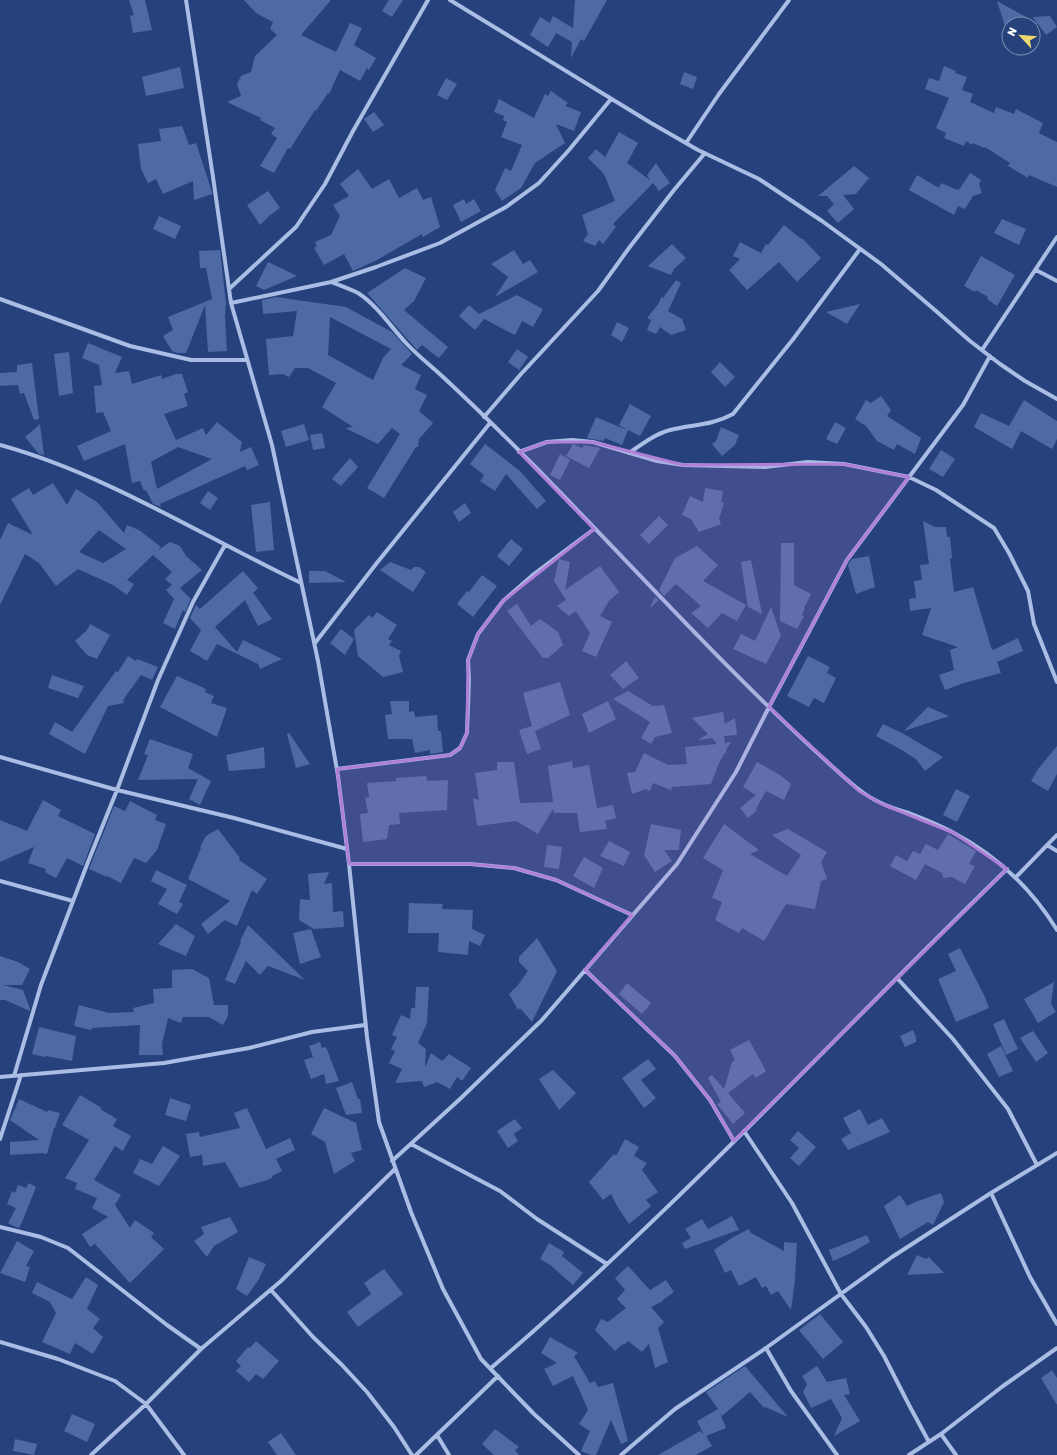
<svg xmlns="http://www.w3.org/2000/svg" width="1057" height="1455" font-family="Rubik,sans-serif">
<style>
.building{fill:#4e6aa4;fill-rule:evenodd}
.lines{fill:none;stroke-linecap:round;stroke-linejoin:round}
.minor{stroke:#aabde4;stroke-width:4}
.marked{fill:#b080d9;fill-opacity:0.2;stroke:#b080d9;stroke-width:3;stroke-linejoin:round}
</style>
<rect width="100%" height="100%" fill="#26417b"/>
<path class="building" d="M129,0h16l7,30 -19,3 -3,-17 4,-1z
M244,0h87l-30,35 35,17 14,-29 12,5 -8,17 22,13 -7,12 -2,-2 -7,13 -20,-11 -11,24 -1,-1 -12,18 -1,-1 -25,39 -2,-1 -14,25 -14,-7 17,-28 -6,-4 4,-6 -15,-8 1,-2 -34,-16 14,-6 -4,-12 4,-8 10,-4 4,-16 22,-21 -7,-6 3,-7 -17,-9z
M389,0h14l-11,17 -10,-6z
M575,0h32l-23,41 -3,-2 -10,19 1,-16 -16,-9 -8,14 -18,-12 10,-18 10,6 3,-7 20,12z
M997,1l40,22 -4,-6 17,-1 7,11 -11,8 -8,-11h-29v15z
M944,66l12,5 -1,2 12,4 -5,13 11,4 -3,8 24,11 2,-6 18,7 2,-5 27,14 -4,10 18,9v45l-28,-12 -1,3 -20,-12 2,-3 -25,-16 -1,1 -11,-5 -1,2 -6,-4 -2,5 -20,-8 2,-5 -10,-5 13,-30 -24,-9 4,-11 10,3z
M180,67l4,21 -38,8 -4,-19z
M684,72l13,5 -4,12 -13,-5z
M446,78l11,6 -10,16 -10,-5z
M551,91l17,12 -3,3 16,6 -7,19 -18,-7 9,19 -30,20 -14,25 -19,13 -7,-11 10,-22 6,3 11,-26 -21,-8 6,-15 -4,-2 1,-4 -10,-4 5,-13 35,19 11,-24 3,2z
M374,112l10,13 -11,7 -9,-13z
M182,126l7,19 7,-2 16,49v2l-18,6 -1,-19 -30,13 -7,-15 -8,4 -7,-14 -3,-25 23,-3 -2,-12z
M619,132l19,11 -11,20 23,17 -3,-5 9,-12 14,20 -11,8 -6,-8 -40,41 3,3 -13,17 -4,-4 -4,6 -12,-5 5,-7 -6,-19 33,-14 -11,-27 -16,-16 8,-9 9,8z
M854,166l15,12 -13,16 -13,1 11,14 -16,14 -11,-12 7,-7 -7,-8h-9z
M358,169l14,20 17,-10 10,19 18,-10 6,12 8,-3 9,30 -17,10 -1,-3 -45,26 -24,11 -9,-17 -20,11 -10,-17 3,-2 -2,-4 16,-7 9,-19 -7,-11 16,-9 -9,-12z
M970,173l11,7 -2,4 3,9 -9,3 -8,13 -7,-3 -4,9 -45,-25 8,-15 22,13 2,-5 16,7v-1l2,1z
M268,191l12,17 -11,8 -9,9 -13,-20z
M464,199l2,5 8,-5 7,12 -20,11 -8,-17z
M159,216l22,10 -6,13 -22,-10z
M1002,219l24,10 -7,16 -25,-12z
M784,225l17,14 1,-1 19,20 -24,24 -18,-20 -32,28 -18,-20 11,-11 -7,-3 7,-14 21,11 5,-9 2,1z
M672,244l14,14 -12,11 -3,6 -23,-9z
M220,250l6,53 -1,14 2,34 -19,1 -3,-47 -19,48h-9l-5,-2 -9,-15 10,-6 -5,-13 44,-18 -6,-31h-6l-1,-17z
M514,250l9,14 7,-4 8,12 -43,25 13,-20 -17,-13z
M981,256l34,19 -18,31 -10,-7 1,-2 -12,-7 -1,2 -11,-6z
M268,262l17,8 12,6 -33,14 -8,-4z
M405,268l21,10 -12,23 -10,9 44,37 -9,11 -17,-13 -5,5 -50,-57z
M676,280l5,3 -13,28 14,8 4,11 -15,5 -11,-8 -4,7 -9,-4 4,-10 -4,-2 12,-15 2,-6 2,1z
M517,295l26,14 -10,18 -11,-6 -7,14 -31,-16 -9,11 -16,-14 10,-11 10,9z
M276,297l70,10 46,25 20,22 -11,11 20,10 -6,14 12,6 -8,16 14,12 -14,16 -1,8h-2l-32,51 -17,-10 33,-54 -8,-6 -14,16 -33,-16 8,-1 -31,-20 14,-24 -28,-15h-13l-6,9 -6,-3 -14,1 -3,-36 27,-3 4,-25 -34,3 -1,-14zM330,317l61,32 -8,9 -10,22 -45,-25z
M860,304l-13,20 -21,-12z
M617,322l12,6 -7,14 -11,-7z
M88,343l34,14 -7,16 14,-2 3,13 29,-9 1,4 14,-5h6l6,18 -4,2 4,12 -24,8 12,26 27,-12 3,7 11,-13 25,20 -2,10 11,-5 8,18 -12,5 -2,-4 -85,38 1,3 -8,-3 -7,-14 -2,1 -4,-10 -8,2 -7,-39 -41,17 -7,-15 34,-15 -8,-19 -7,1 -2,-27 8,-1 -3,-20 -17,-7zM178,447l34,12 -55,30 -6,-27z
M517,349l11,8 -9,13 -11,-8z
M69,352l4,41 -14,3 -5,-42z
M720,362l15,15 -10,10 -14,-15z
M32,363l7,56 -5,1 -10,-27 -4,1 -2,-9 -18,1v-13l17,-1v-7z
M881,396l10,14 -4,6 34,22 -6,16 -18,-10 -3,6 -17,-9 -11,-15 -11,-7 11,-19 5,3z
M1024,400l33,21v18l-5,10 -31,-18 -9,18 -38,-22 7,-14 28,13z
M630,404l21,12 -11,20 -12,-6 -6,15 -17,-7 -2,3 -16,-3 9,-21 31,13 -8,-5z
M835,422l11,6 -9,16 -11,-5z
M40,424l4,31 -5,-1 -14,-17z
M304,424l5,16 -23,7 -5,-16z
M721,427l18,8 -4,10 -13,11 -10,-12 4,-3z
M322,433l3,15 -12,2 -3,-15z
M485,444l35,27 26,30 -9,8 -31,-35 -11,17 -15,-10 4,-6 -14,-11z
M573,444l9,4 2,-3 16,3 -11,20 -23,-12z
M941,450l14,9 -12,18 -14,-8z
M560,454l10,6 -10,20 -10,-5z
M350,458l8,9 -17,19 -9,-7z
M53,483l14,22 9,-16 21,13 27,31 3,-8 12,5 22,17 -4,4 13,-9 10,4 6,10 16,14 -22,18 11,11 -6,13 -2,-2 -8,19 -12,-6 11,-24 -8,-9 6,-5 -7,-6 7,-7 -19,-17 -26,25 7,4 -7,11 -14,-10 -35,-16 -22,17 -17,-23 -14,-9 -25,51v-65l8,-17 25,12 -22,-36 18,-11 4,7zM99,530l27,19 -23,14 -24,-11z
M705,488l18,3 -2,11 3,1 -5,16 2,5 -22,8 -8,-13 -9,-4 8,-19 13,6z
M208,491l10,7 -8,12 -10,-7z
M270,502l4,48 -18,2 -5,-47z
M465,503l6,10 -12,9 -6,-10z
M659,516l9,9 -19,19 -9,-9z
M923,521l12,6h11l1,10h3l2,21 -2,1 4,33 19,-5 18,60 2,3 25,-12 5,13 -26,11 4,11 -37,10 -19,7 -6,-15 15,-5 -4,-20 8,-3 -36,-12 9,-27 -21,3 -1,-12 7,-1 -2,-17 8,-1 -2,-15 9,-1z
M511,539l12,10 -14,17 -12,-10z
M781,543h13v42l17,9 -7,14h1l-3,7 2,1 -7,13 -17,-8z
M697,546l21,19 -15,16 43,24 -9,16 -15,-8 -14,15 -17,-15 10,-7 -25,-22 -12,12 -5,-6 16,-32z
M869,556l6,31 -19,7 -8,-29 4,-6z
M559,559l11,3 -5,28 35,-24 19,26 -10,9 -9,15 12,6 -16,35 -14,-6 8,-18 -14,-22 -7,5 -12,-10 9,-6 -12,-19z
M751,560l11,54 -14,-7 -7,-45z
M390,562l21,8 3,-3h5l7,5 -13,20 -33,-22z
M243,571l15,17 -5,5 19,26 -14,7 -13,-26 -30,27 22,25 6,-12 39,19 -22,10 -2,-5 -41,-20 -10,17 -17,-10 11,-21 -11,-12 6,-13 4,4z
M309,571h16l21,11 -37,1z
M482,575l15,11 -24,31 -16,-13 10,-13 2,1z
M655,597l4,3 -8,7h-1z
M517,604l14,22 9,-7 18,13 5,13 -15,13h-5l-36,-47z
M771,607l10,29 -15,28 -33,-15 8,-15 14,7z
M377,612l20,13 -9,14 4,2 -3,4 12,6 -2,5 4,16 -20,5 -25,-21 -4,-26 15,-15 3,3z
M90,624l20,11 -13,24 -10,-4 -12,-14 12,-11z
M341,629l13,10 -9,16 -15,-12z
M128,656l8,5 1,-2 21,8 -6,13 -11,-5 -18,25 1,3 -16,3 -23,48 -36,-20 6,-12 17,10 44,-61 2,1z
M808,656l22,11 -3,6 9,5 -12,25 -10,-5 -5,9 -22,-11z
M626,661l13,17 -16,11 -13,-14z
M52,675l32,11 -6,12 -30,-10z
M177,676l29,13 -1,3 9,4 -3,7 16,5 -10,29 -57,-30z
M560,682l10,33 -35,16 6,18 -14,5 -8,-24 13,-4 -9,-33z
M628,691l25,15 11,-1 8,28 -17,4 -4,7 -10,-6 9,-16 -37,-23z
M390,701h19v11l5,-1 1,6 22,-2 1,16h3l2,21 -13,2v-4l-15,3 -3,-14h-24l-3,-24 7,-1z
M608,701l8,18 -27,14 -7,-19z
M928,707l21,9 -45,15z
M723,712l2,12 10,-6 2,17 -13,1 1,7 6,-1 -5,8 1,4 -2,-2 -6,11 -8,21 -39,3 -1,3 -18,-7 -3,8 -4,-2 -14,5 -5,-21 8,-1 9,-19 24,12 19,-1 -2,-17 32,-3 -5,-6 -14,2 10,-6 -16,-16z
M883,724l19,9 41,24 -18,14 -9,-12 -16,-10 -24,-13z
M289,733l21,31 -14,4 -9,-34z
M150,739l43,15 -5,14 23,13 -11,24 -11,-6 9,-20 -60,1 10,-25 -4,-1z
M1057,746v28l-9,17 -17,-10 7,-12z
M264,747l1,21 -36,3 -3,-16z
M572,761l1,7 16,-3 8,43 16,-3 3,13 -11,3 2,8 -27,3 -3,-19h-23l-1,-4 -15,25 -22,-13 -39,5 -4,-28 6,2 -4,-27 22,-3v-8h17l6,41 33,-1 -5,-36z
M757,762l23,13 11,9 -7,16 -18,-9 -10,18 1,1 -9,8 -8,-10 16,-13 -13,-8z
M426,776l1,5 21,-1 -1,30 -48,3 1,11 -11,1 -2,14 -24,3 -3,-28 8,-1 -3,-15 4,-1 -2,-14 29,-2v-3z
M956,789l14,7 -13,26 -14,-7z
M43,800l18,10 -3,6 37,18 -12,32 -16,-8 -11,20 -11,-6 1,-3 -18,-6 6,-16 -34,15v-42l27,11z
M130,801l27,14 -2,5 11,4 -9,26 -11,13 -12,-5 -13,25 -14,-7v1l-18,-8 25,-63 11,5z
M651,824l30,6 -2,20h-15l8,11 -17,11 -11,-17z
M724,824l35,26 -9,4 37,22 14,-21 -29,-20 16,-6 39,23 -6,10 6,17 -6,2 -6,28 -29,-5 -22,37 -22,-13 -3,5 -24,-13 7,-18 -10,-4 11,-28 -20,-12z
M218,829l22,29 -1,2 28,19 -10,15 -5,-4 -15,36 -12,-6 -17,14 -7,-10 29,-23 -42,-22 13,-31 -1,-1 6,-11z
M948,834l28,17 -7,13 6,2 -10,18 -13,-7 -9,1 -1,-5 -17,-9 -9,16 -26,-14 6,-11 11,6 6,-10 7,3 6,-10 12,6z
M609,841l21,11 -6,14 -24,-10z
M547,845l15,2 -3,22 -15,-2z
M584,857l19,11 -9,20 -21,-12z
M156,870l31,15 -8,17 4,2 -6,10 -19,-10 9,-15 -16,-8z
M329,872l-5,12 8,-1 1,29 10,-1 1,16 -30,2 -15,-9 1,-21 10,1 -2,-26z
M409,903l34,1 -1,5 31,1 -1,19 13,6 -5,11 -11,-5 -1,14 -30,-3 1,-19h-31z
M176,924l19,12 -9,20 -28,-12z
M248,925l57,55 -37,-14 -8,9 -14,-14 -11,23 -10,-4 16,-38 -1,-1z
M311,929l10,28 -21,7 -7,-31z
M537,938l20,33 -25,51 -12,-14 -2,2 -9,-16 9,-9 10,-14 -9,-9v-5z
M960,948l25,49 4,11 -33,14 -18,-43 18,-8 -8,-17z
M0,956l18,6 12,7 -8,16h-19l20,5 7,19v2l-25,-11h-5z
M192,969l17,9 5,27h14v11l-5,9 -14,-8h-26l-2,6 -13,-5 -6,26 1,11h-24l1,-30 -48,3 -1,2 -17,-4 5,-21 30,8 25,-1 -1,-4 21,-5 -1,-14 19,-1v-18z
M1054,982l-3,22 5,8 -18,11 -14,-24z
M627,983l24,20 -9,11 -23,-20z
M416,987h13l-2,36 -9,20 8,6 -1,19 6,-15 11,8 7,-7 22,14 -9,13 -5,-4 -7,12 -13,-7 -13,5 -2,-6 -27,2 7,-14 -13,-6 6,-12 -4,-2 6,-12 -5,-2 9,-20 9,4 1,-11h4z
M1004,1019l14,30 -12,6 -13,-31z
M39,1027l37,9 -4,25 -26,-5 -1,1 -13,-3z
M913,1030l3,7v5l-11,5 -5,-11z
M1033,1031l15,22 -12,9 -16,-24z
M749,1040l17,31 -10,7 -3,-4 -25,19 17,20 -12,11 -16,-20 4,-2 -13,-24 4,-3 12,14 8,-27 3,-2 -5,-10z
M320,1042l2,6 4,-1 13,34 -13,3 -2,-10 -13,5 -7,-19 9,-3 -4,-11z
M1001,1046l12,25 -14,6 -12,-23z
M648,1059l8,10 -15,11 15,18 -12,10 -22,-30z
M553,1070l23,23 -17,17 -20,-31z
M352,1082l6,17h2l2,14 -16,2 -10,-27z
M80,1095l22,13 -2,1 17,10 -4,7 18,10 -8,15 -8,-5 -21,34 27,15 -6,10 15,23 5,-8 19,13 -3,4 13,12 -34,34 -35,-39 -5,3 -8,-13 26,-17 -16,-9 5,-10 -22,-9 2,-6 -12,-5 24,-38 -27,-15z
M170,1098l21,7 -5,16 -21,-6z
M19,1099l28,13 1,-2 12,3 -5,15h-1l-7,26 -5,-1 -32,2v-13l29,-2 -29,-20z
M247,1108l19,41 24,-11 5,12 -19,9 6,12 -10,5v2l-8,3 -24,7 -15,-26 -22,4 -1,-11 -12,2 -4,-23 13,-2 1,5 40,-9 -6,-15z
M324,1108l32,15 6,27 -11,3 4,8 -21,13 -9,-32 -14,-8z
M860,1109l8,16 14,-7 8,14 -42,18 -7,-11 10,-6 -8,-15z
M515,1119l7,9 -8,6 4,7 -10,7 -11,-17z
M798,1131l18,16 -17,19 -9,-8 9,-10 -9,-8z
M625,1139l14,8 -5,9 13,7 -5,7 16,22 -12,8 5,6 -22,18 -12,-18 -6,-12 -8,6 -14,-18 25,-28 2,2z
M163,1146l17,10 -21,30 -26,-13 7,-14 12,5z
M29,1183l7,4 -13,33 -4,8 -3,-1 -8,-4 8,-15 -9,-4 5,-13 3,2 3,-8 8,3z
M941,1193l3,9 -11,23 -5,-3 -28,17 -16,-33 16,-11 7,11 8,-4z
M732,1216l7,14 -54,19 -3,-6 9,-5 -6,-9 17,-10 6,10z
M230,1217l8,15 -24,14 -7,11 -13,-16 10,-7 -3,-7z
M749,1229l2,4 33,18v-9l13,1 -2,37 -4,30 -13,-19 -7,4 -5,-9 -4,2 -6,-11 -17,9 -8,-16 -6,3 -11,-23 19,-13z
M867,1235l3,7 -21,12 -16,7 -4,-11z
M17,1241l17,10 -8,15 4,1 -5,15 -25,-9z
M549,1243l15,9 -2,4 21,17 -10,12 -24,-21 -9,-5z
M917,1255l9,4 3,-2 15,16 -37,2z
M249,1257l17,7 -7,15 -12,17 -11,-7z
M628,1266l22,24 16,-10 8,12 -11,8v1l-12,6 13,15 -6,6 10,34 -13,6 -6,-24 -7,8 -14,-11 -4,4 -1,-1 -8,7 -20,-21 6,-11 7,3 18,-14 -9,-9 8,-9 -10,-12z
M384,1269l19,25 -45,33 -11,-15 24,-18 -7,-11z
M86,1277l12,8 -11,24 13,10 -7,9 10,9 -10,17 -18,-11 -5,11 -28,-12 14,-29 -6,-11 -18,-9 5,-11 35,17z
M820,1314l23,28 -20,17 -24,-29z
M550,1337l28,16 -4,3 16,27 5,-2 3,6 15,-4 15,58 -7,3 -10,-24 -15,35h-5l-10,-4 9,-20 -11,-7 9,-14 -15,-34 -20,10 -9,-17 13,-6 -16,-10z
M256,1341l23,20 -16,18 -7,-5 -7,8 -13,-11 5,-5 -5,-5 12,-14 2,1z
M745,1366l43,51 -23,-10 -1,1 -14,-16 -28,24 -2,-3 6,15 -20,8 6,10 -16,9h-38l42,-24 4,4 -7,-14 21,-12 -12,-17z
M817,1366l10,16 19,-4 4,16 -6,1 16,26 -26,15 8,-18 -11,-19 -20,9 -8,-16 4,-8 -5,-8z
M1052,1370l5,8v27l-16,-27z
M72,1414l23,10 -8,18 -23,-11z
M495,1429l24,18 -4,3 4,5h-25l-12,-11z
M281,1433l15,22h-19l-9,-13z
M15,1439l22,5 -3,11 -21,-4z"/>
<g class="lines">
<path class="minor" d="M186,0l27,177 18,126 41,142 46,216 20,115 11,88 18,173 12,85 32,90 32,77 38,70 53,55 45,41
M450,0l201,123 47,27 61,29 63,42 59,43 55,47 34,30 30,23 25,17 32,18
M686,143l33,-49 70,-94
M1036,270l21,11
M331,282c8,3 19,7 27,11 19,12 33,34 48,50 11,12 24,22 36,33 136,126 254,268 392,392 14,13 29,27 47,35 9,5 19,7 28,10 15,6 31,12 45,20 43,23 78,56 103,97
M229,289l67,-62 29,-43 28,-53 75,-131
M0,299l130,47 61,14h56
M231,303l100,-21 45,-15 64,-24 66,-36 33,-24 30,-33 42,-51
M982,350l75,-113
M484,417l37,-43 77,-83 31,-43 45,-58 31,-37
M0,445c106,29 202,91 301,138
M519,452l28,-10 25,-2 21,2 64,19 26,4 82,2 43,-5 36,2 65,13 27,13 58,38 15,25 19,38 6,33 23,58
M629,453c13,-9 26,-19 41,-23 23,-6 41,-4 63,-16l61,-76 66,-89
M315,643l61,-79 114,-141
M0,757l117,33 117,28 113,31
M337,769l113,-14 10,-7 7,-15 2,-53 -1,-20 10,-26 25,-33 31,-27 60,-45
M1047,845l10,6
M349,864h121l44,4 42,12 76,35
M1016,877l41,-42
M0,881l73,20
M585,970l90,86 35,44 24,41
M897,978l56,61 55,70 29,56
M14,1076l27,-91 47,-123 29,-72 41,-110 35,-78 32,-57
M0,1077l164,-14 85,-15 63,-16 53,-7
M744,1131l48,72 49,91 25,33 18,29 25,49 20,37
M0,1139l21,-64
M411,1144l89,47 37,28 70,45
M392,1161l68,-62 82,-79 135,-156 59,-92 33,-65 78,-147 116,-155 27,-49
M991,1193l39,84 27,47
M0,1227l41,10 27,11 99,77 34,24
M271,1290l42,47 29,28 25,27 27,35 18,28
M0,1342l58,17 57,22 31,23 38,51
M766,1348l25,43 46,64
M491,1368c182,-155 344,-332 516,-499
M941,1434l15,21
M437,1435l12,20
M91,1455l55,-51 55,-55 80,-68 114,-112
M416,1455l82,-79
M621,1455l54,-46 91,-61 126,-91 99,-64 66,-40
M909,1455l32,-21 62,-48 54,-38"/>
</g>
<path class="marked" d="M547,442h46l90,23 161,-1 65,13 -62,83 -78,147 90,84 23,13 72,29 53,36 -273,272 -24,-41 -35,-44 -90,-86 47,-55 -76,-35 -42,-12 -44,-4h-121l-12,-95 113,-14 10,-7 7,-15 1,-73 10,-26 25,-33 91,-72 -75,-77z"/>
<g transform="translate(1021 36) rotate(296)"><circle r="19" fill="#26417b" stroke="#7d8db0"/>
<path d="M0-3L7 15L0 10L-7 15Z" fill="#edd76f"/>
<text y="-6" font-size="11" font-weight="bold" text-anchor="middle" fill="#ffffff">N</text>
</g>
</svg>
